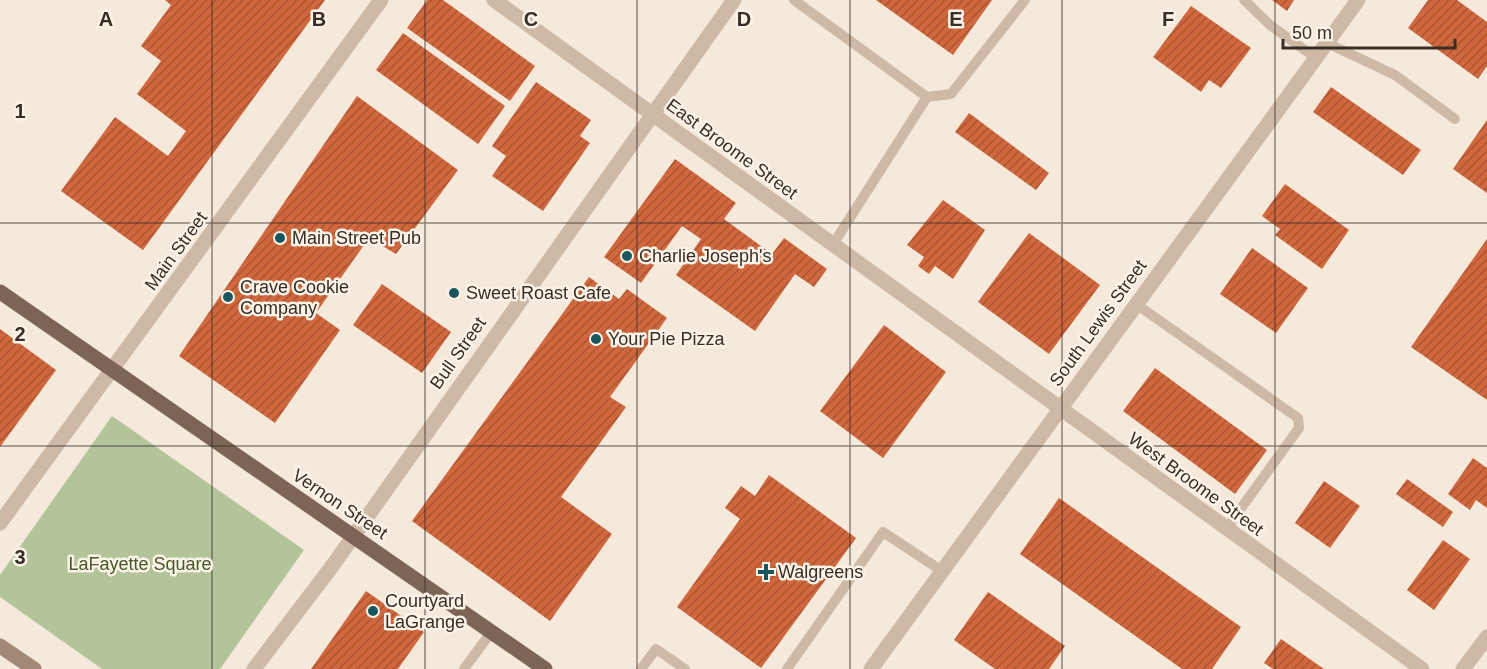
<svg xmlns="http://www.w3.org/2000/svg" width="1487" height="669" font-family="Helvetica,sans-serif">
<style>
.green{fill:#b4c49a}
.building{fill:url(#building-hatch)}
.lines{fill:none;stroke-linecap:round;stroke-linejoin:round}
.service{stroke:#cdb9a6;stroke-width:10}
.minor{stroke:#cdb9a6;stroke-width:15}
.tertiary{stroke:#cdb9a6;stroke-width:15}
.secondary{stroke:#a18877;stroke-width:15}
.primary{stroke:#7c6557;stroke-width:15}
.grid{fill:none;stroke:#392e27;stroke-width:1.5;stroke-opacity:0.55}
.poi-dot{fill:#19565e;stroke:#fbf3e8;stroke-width:2}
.labels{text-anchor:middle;stroke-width:5;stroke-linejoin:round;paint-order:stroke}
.street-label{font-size:18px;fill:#392e27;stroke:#fbf3e8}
.poi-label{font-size:18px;fill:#392e27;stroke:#fbf3e8;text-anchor:start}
.park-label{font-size:18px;fill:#455929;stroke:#fbf3e8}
.grid-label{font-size:20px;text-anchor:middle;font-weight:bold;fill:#392e27;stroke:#fbf3e8;stroke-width:5;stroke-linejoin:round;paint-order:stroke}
</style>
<defs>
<pattern id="building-hatch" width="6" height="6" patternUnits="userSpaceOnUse" patternTransform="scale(1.5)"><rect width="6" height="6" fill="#d0673d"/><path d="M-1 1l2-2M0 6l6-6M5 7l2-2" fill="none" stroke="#a53"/></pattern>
</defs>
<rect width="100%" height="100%" fill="#f4e9db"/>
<path class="green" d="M112,416l192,134 -84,119h-118l-102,-72v-22z"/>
<path class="building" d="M165,0h160l-182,250 -82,-59 54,-74 53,39 18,-25 -49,-37 24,-33 -20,-15 30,-41z
M427,0h16l92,66 -25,35 -103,-73z
M876,0h116l-39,55z
M1272,0h22l-7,11z
M1428,0h29l30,22v44l-9,13 -70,-51z
M1191,6l60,42 -30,40 -12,-8 -8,12 -48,-35z
M403,33l102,73 -27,38 -102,-74z
M536,82l55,38 -11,16 10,7 -47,68 -51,-35 14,-20 -14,-10z
M1331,87l90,63 -18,25 -90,-63z
M357,96l101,74 -62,84 -27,-16 -53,75 24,17 -65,93 -96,-67z
M969,113l80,60 -13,17 -81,-58z
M1487,120v73l-34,-24z
M675,159l61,44 -12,16 48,35 12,-16 43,31 -13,18 -19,-13 -40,57 -79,-56 25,-36 -19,-13 -41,57 -37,-26z
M1285,184l64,46 -27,39 -47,-34 5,-6 -18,-13z
M943,200l42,30 -32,49 -18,-13 -6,8 -11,-8 6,-9 -17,-12z
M1029,233l71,52 -51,69 -71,-52z
M1487,239v161l-76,-53z
M1252,248l56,40 -32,45 -56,-39z
M589,277l30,22 8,-10 40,29 -57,79 16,10 -65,90 51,37 -62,87 -138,-100z
M382,284l69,48 -29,41 -69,-48z
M884,325l62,47 -63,86 -63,-47z
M0,329l56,41 -56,77z
M1155,368l112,82 -32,44 -112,-83z
M1473,458l14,10v40l-11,-8 -6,10 -22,-16z
M769,475l87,63 -95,130 -84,-61 63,-88 -15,-11 16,-22 14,10z
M1407,479l46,33 -10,15 -47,-33z
M1324,481l36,25 -30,42 -35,-25z
M1059,498l182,129 -29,42h-30l-162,-115z
M1443,540l27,19 -36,51 -27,-20z
M366,591l58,41 -26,37h-87z
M988,592l77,54 -16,23h-54l-41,-29z
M1281,639l43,30h-51l-9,-6z"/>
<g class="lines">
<path class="service" d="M794,0l133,97
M1244,0l26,25 46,33
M1327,43l68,32 60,44
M832,246l95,-149 24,-3 74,-94
M1136,304l162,114 1,10 -73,101
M464,669l28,-38
M641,669l15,-20 29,20
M787,669l96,-137 59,39"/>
<path class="minor" d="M494,0l928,669
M871,669l487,-669"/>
<path class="tertiary" d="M0,523l381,-523
M254,669l79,-104 401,-565
M1463,669l24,-32"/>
<path class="secondary" d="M0,646l34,23"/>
<path class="primary" d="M0,292l545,377"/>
</g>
<path class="grid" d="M212,0v669M425,0v669M637,0v669M850,0v669M1062,0v669M1275,0v669M0,223h1487M0,446h1487"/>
<g class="poi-dot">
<circle cx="280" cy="238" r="6"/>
<circle cx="627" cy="256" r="6"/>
<circle cx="454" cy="293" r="6"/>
<circle cx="228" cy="297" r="6"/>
<circle cx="596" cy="339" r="6"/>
<path d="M763 563h6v6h6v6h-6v6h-6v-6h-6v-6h6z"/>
<circle cx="373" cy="611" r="6"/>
</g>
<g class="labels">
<g class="street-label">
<text transform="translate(732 149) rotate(36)" y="6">East Broome Street</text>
<text transform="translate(176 251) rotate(-54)" y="6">Main Street</text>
<text transform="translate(1098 323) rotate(-54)" y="6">South Lewis Street</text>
<text transform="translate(458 353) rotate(-55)" y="6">Bull Street</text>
<text transform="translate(1196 484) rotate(36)" y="6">West Broome Street</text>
<text transform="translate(340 504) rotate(34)" y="6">Vernon Street</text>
</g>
<g class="poi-label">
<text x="292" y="244">Main Street Pub</text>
<text x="639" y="262">Charlie Joseph's</text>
<text x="240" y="293">Crave Cookie<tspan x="240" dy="21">Company</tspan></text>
<text x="466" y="299">Sweet Roast Cafe</text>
<text x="608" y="345">Your Pie Pizza</text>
<text x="778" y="578">Walgreens</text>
<text x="385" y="607">Courtyard<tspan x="385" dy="21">LaGrange</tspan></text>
</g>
<g class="park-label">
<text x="140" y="570">LaFayette Square</text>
</g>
</g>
<g class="grid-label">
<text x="106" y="26">A</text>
<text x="319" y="26">B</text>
<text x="531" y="26">C</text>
<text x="744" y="26">D</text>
<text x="956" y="26">E</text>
<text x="1168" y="26">F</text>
<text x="20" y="118">1</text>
<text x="20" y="341">2</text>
<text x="20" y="564">3</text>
</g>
<path d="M1283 39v9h172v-9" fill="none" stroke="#392e27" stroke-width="3"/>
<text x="1292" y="39" font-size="18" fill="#392e27" stroke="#fbf3e8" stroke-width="4.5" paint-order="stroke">50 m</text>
</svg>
